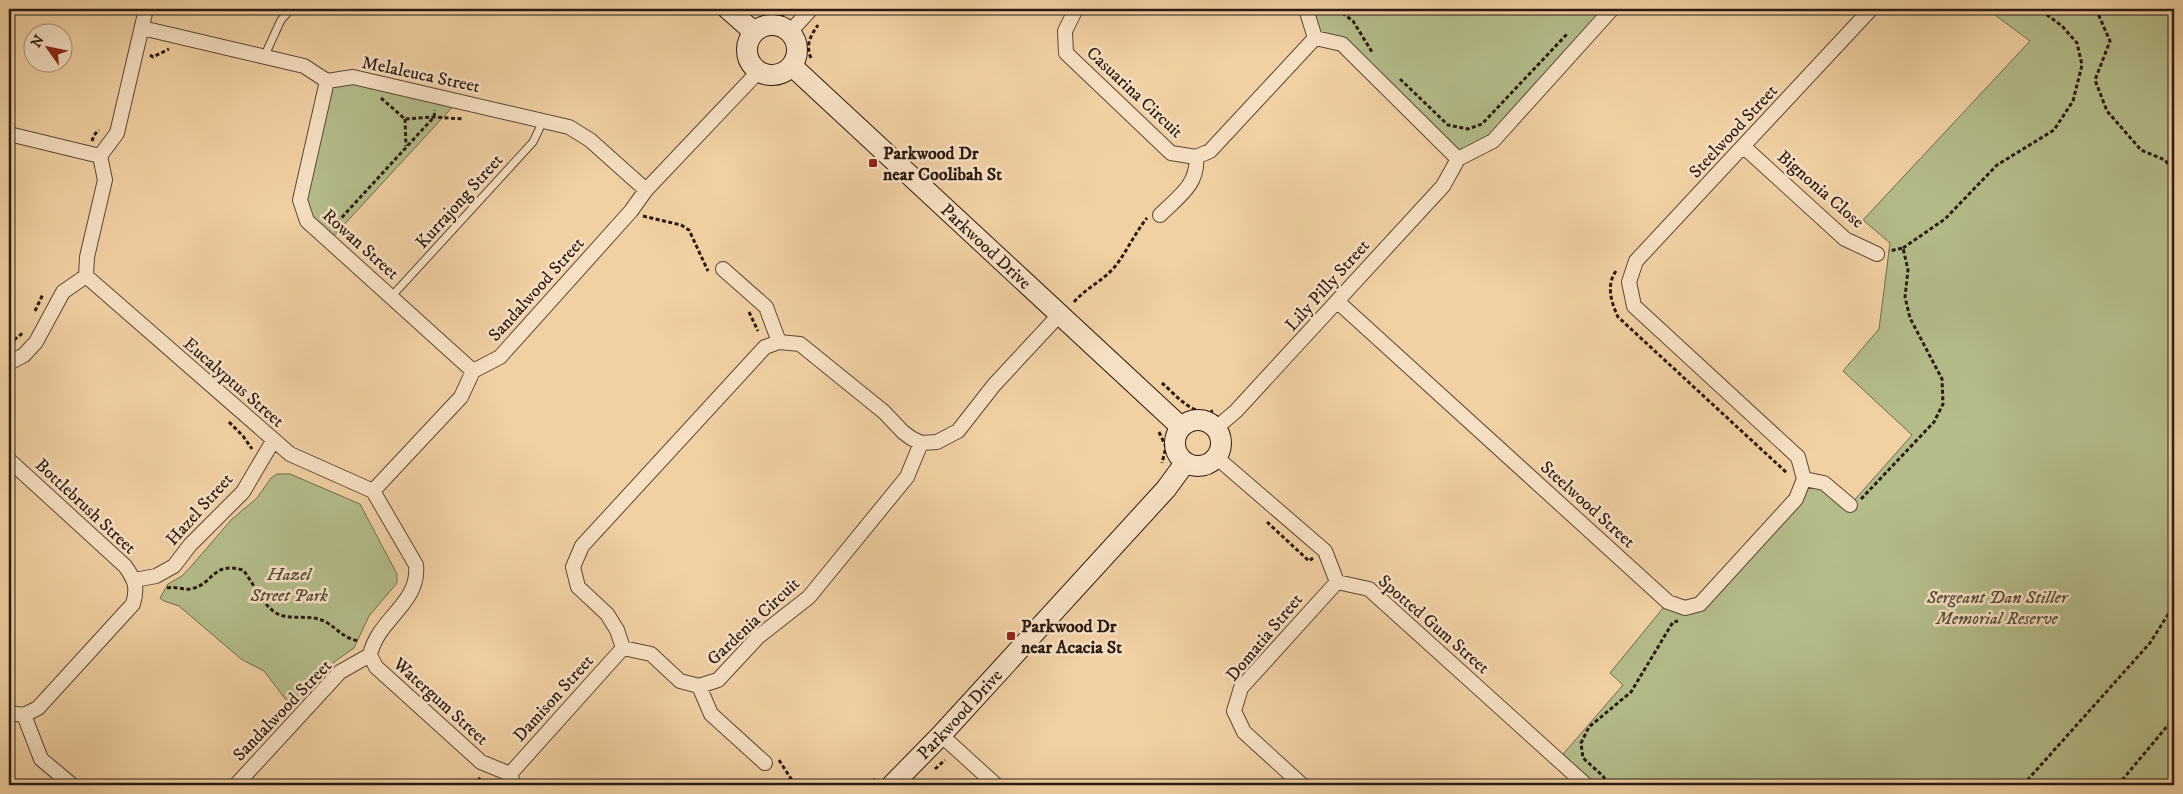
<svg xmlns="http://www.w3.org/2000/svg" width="2183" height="794" font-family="'IM FELL DW Pica',serif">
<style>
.green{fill:#b4bc8a;stroke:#706b4e}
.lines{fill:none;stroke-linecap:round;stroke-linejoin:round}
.lane-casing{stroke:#5c4836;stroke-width:9}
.street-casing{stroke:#5c4836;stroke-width:16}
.secondary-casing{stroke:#2b1a12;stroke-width:22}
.path{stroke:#2b1a12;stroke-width:3;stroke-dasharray:4 2.5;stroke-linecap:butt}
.lane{stroke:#f6e0c3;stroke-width:7}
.street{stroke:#f6e0c3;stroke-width:14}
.secondary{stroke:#f6e0c3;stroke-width:20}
.poi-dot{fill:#8f2418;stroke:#f6e0c3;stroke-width:2}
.labels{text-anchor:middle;stroke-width:5;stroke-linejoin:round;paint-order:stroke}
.street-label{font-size:18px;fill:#2b1a12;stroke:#f6e0c3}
.poi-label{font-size:18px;font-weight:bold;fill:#2b1a12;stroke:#f6e0c3;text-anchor:start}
.park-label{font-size:18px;font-style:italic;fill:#544b36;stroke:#f6e0c3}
</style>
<rect width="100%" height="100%" fill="#f1d0a3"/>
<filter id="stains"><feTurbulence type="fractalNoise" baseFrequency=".004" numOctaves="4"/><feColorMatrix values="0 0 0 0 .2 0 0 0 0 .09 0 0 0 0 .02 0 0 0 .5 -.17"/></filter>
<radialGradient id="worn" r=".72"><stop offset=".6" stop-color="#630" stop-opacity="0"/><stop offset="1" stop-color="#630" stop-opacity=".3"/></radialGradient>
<path class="green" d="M1306,9h306l-119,132 -35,18 -116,-115 -27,-6z
M1987,9h187v776h-588l-28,-25 65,-75 -13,-12 58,-71 32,1 104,-124 46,26 62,-70 -69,-64 36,-42 11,-86 -27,-23 167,-179z
M353,77l105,24 -129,140 -29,-41 27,-119z
M277,474h13l70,30 37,70v9l-28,33 -15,32 -20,14 -37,42 -7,1 -26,-34 -23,-12 -62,-53 -15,-5 -4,-3 8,-14 14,-8 12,-13 37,-43 26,-22 14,-20z"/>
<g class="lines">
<defs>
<path id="lane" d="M264,57l17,-37 10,-11
M391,297l142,-155 10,-21"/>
<path id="street" d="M1076,9l-11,22 1,22 105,100 25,4 14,-6 105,-113
M1306,9l9,29 27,6 116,115
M142,28l162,38 23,15 26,-4 216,50 21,13 56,50
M789,33l22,-24
M327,81l-27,119 7,21 166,150
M9,134l91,22
M1744,147l101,92 32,15
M1458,159l35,-18 119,-132
M1160,215c18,-18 39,-31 36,-58
M723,269l43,38 13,35
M86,276l204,178 83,37
M1338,302l330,300 17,6 15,-4 96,-105 8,-20 -6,-22 -164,-151 -5,-24 7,-21 235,-252
M9,363l15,-8 12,-13 27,-50 23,-16 1,-19 18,-77 -5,-24 17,-23 29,-124
M1215,429l21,-18 207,-225 15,-27
M921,443l-14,34 -98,120 -51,40 -40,43 -19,6 -19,-5 -29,-27 -28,-6 -6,-18 -10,-16 -29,-27 -5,-20 9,-21 183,-199 14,-5 21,2 84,68 19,20 8,6 10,5 16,-1 21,-11 36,-46 66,-71
M1216,457l109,94 12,31 32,7 217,196
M9,460l116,106c10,14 13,21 8,38l-95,104 -14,7
M1804,479l20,4 26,22
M373,491l88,-94 12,-26 27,-14 131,-146 15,-21 113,-119
M135,580l21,-4 18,-10 16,-21 53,-53 30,-51
M370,655l6,12 105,95 29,12 4,11
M699,686l12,28 54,49
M9,713l15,2 17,44 31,26
M941,735l55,50
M510,774l113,-126
M236,785l104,-113 30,-17c8,-37 50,-51 46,-90l-43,-74
M1302,785l-58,-53 -10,-21 7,-23 96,-106"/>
<g id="secondary">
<path d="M728,9l26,23"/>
<circle cx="772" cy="50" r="25"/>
<path id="s1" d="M792,66l389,361"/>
<circle cx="1198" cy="443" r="23"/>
<path id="s2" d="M892,785l49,-50 225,-246 19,-26"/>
</g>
</defs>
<use href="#lane" class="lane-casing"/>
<use href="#street" class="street-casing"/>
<use href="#secondary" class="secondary-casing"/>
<path class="path" d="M1337,9l16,12 19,31
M2096,9l14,32 -15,39 12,31 34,39 24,10 9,12
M762,14l14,4 8,-4
M150,55l3,2 16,-8
M811,58c-6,-13 0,-23 7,-33
M1400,79l48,46 20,4 14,-5 86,-91
M381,98l24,21 29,-2 30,2
M405,119l1,27
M92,141l2,-6 5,-5
M643,216l38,9 8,5 19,41
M333,227l101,-110 1,-7
M1903,248l42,-29 52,-54 57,-35 19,-29 9,-36 -5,-22 -15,-17 -23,-17
M1616,271c-10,14 -5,31 2,46l169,156
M1074,302c13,-15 31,-22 43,-38 11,-15 18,-31 30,-46
M35,311l8,-17
M749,312l9,19
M9,344l15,-12
M1162,383c14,12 31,34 51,28
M229,422l14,14 9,13
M1159,432l7,15 -4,16
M1861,499l73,-77 9,-18 -1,-25 -32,-61 -5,-21 3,-27 -5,-22 -14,3
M1267,522l42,39 4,-3
M167,588c8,-2 16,2 23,1 24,-4 21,-28 53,-19 11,13 20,38 37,45 15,5 32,-1 46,7 13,8 17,16 33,19
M779,760l16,25
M935,769l10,-9
M478,778l8,7
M869,785l6,-6
M1608,785l-5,-9 -20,-18 -2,-15 8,-16 42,-35 42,-70 5,-1
M2023,785l127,-142 24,-38
M2118,785l56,-67"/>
<use href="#lane" class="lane"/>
<use href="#street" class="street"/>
<use href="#secondary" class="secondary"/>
</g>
<g class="poi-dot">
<rect x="868" y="158" width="10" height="10" rx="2.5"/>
<rect x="1006" y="631" width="10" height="10" rx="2.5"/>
</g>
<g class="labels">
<g class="street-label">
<text transform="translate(421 74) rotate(12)" y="6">Melaleuca Street</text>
<text transform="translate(1135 92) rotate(43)" y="6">Casuarina Circuit</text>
<text transform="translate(1733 131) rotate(-47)" y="6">Steelwood Street</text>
<text transform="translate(1821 189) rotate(41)" y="6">Bignonia Close</text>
<text transform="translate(459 201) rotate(-48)" y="6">Kurrajong Street</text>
<text transform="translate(361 244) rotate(42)" y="6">Rowan Street</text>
<text dy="6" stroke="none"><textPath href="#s1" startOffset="265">Parkwood Drive</textPath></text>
<text transform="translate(1327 285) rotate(-48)" y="6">Lily Pilly Street</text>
<text transform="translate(536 289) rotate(-48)" y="6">Sandalwood Street</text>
<text transform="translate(234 382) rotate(41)" y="6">Eucalyptus Street</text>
<text transform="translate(1588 504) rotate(42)" y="6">Steelwood Street</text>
<text transform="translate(86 506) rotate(43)" y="6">Bottlebrush Street</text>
<text transform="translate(199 509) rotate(-48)" y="6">Hazel Street</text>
<text transform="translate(753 621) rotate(-43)" y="6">Gardenia Circuit</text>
<text transform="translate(1434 624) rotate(41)" y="6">Spotted Gum Street</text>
<text transform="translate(1264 637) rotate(-50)" y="6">Domatia Street</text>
<text transform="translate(553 698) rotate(-48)" y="6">Damison Street</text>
<text transform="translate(441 701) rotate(42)" y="6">Watergum Street</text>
<text transform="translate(282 710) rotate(-46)" y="6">Sandalwood Street</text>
<text dy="6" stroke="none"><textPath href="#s2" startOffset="98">Parkwood Drive</textPath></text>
</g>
<g class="poi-label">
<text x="883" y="159">Parkwood Dr<tspan x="883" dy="21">near Coolibah St</tspan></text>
<text x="1021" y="632">Parkwood Dr<tspan x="1021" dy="21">near Acacia St</tspan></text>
</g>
<g class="park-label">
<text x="289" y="580">Hazel<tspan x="289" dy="21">Street Park</tspan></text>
<text x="1997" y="603">Sergeant Dan Stiller<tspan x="1997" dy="21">Memorial Reserve</tspan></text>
</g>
</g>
<rect width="2183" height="794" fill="none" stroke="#f1d0a3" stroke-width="30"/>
<rect x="10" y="10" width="2163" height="774" fill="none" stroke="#2b1a12" stroke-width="2.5"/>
<rect x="15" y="15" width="2153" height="764" fill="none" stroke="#2b1a12"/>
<g transform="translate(48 48) rotate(303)"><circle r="24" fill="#f6e0c3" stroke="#a5917c"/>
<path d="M0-4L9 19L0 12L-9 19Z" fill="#8f2418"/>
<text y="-8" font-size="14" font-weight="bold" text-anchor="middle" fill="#2b1a12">N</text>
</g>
<rect width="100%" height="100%" filter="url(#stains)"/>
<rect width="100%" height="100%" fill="url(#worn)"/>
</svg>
